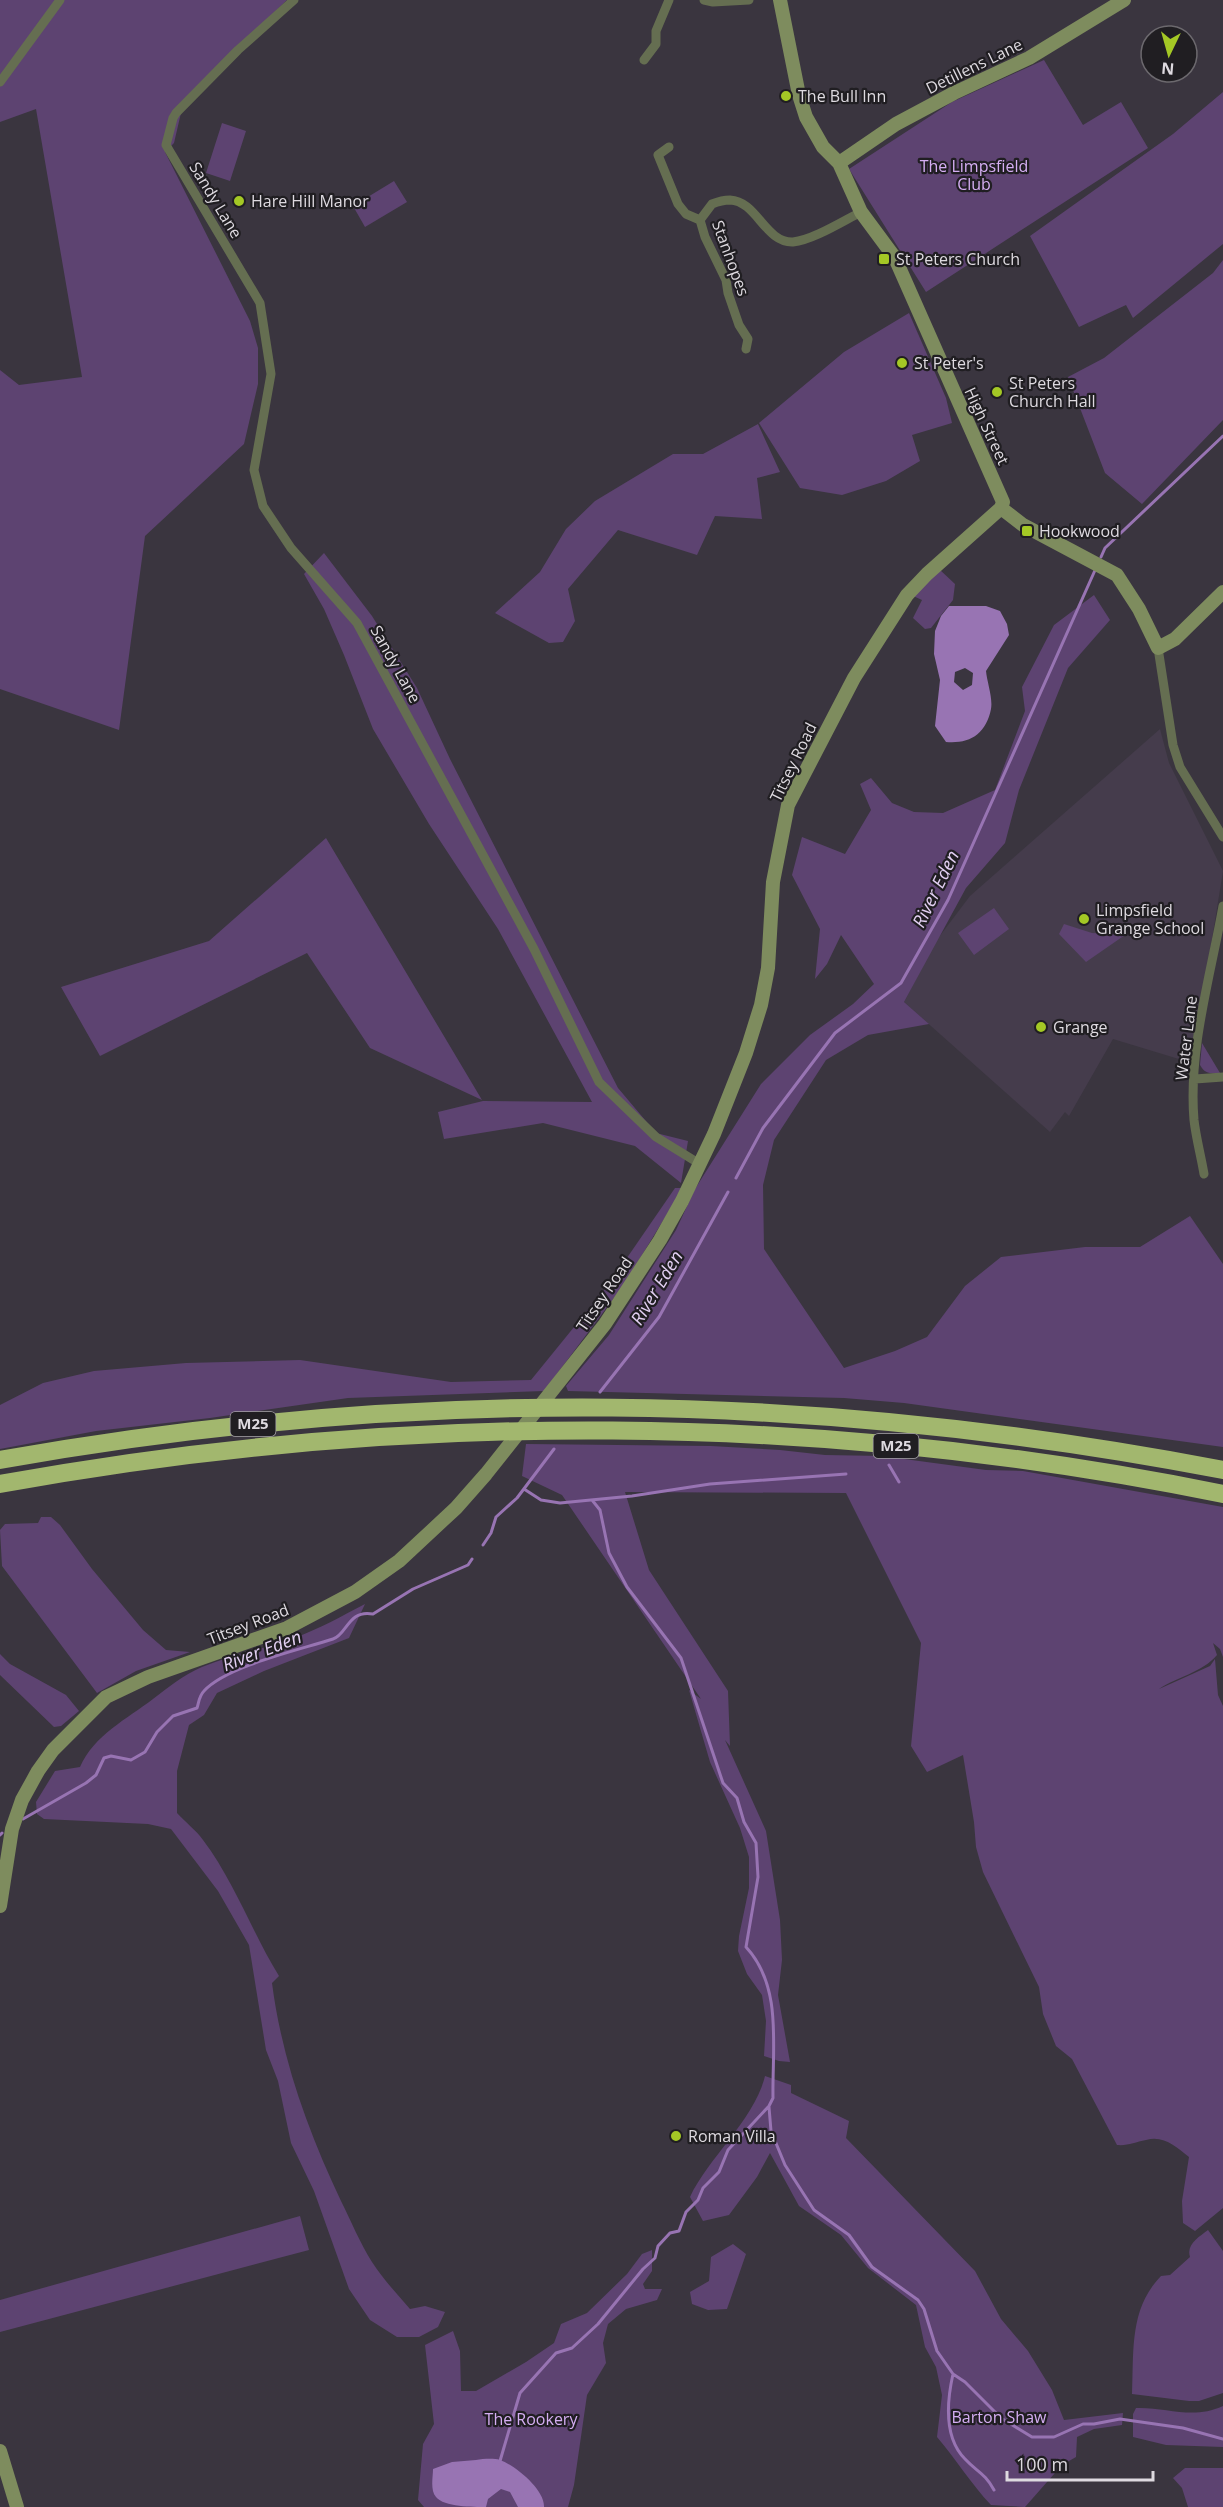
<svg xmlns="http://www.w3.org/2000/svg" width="1223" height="2507" font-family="'Open Sans',sans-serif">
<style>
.built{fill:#453c4c}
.green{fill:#5d4371}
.water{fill:#9874b3;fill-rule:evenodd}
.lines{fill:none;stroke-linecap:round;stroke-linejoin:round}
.stream{stroke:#9874b3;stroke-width:3}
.street{stroke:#656e51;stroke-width:9}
.secondary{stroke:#7e8c5e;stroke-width:14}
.highway{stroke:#a2b76e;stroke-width:18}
.poi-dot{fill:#a4c825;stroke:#201e22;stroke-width:2}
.labels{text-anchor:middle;stroke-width:4.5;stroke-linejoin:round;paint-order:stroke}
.shield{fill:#201e22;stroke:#a5a2a7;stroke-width:1.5}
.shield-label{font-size:15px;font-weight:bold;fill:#dedae0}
.street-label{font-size:16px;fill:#dedae0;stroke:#201e22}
.poi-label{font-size:16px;fill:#dedae0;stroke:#201e22;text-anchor:start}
.park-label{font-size:16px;fill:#d5aef3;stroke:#201e22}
.water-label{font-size:18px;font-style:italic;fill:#e3d0f3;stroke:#201e22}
</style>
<rect width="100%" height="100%" fill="#3a353f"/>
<path class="built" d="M1160,729l9,34 54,108 -31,192 -79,-24 -44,77 -4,-4 -15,20 -146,-130 32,-61 34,-45z"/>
<path class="green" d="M0,0h287l-103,100 -10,43 -9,9 85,169 8,27v36l-14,60 -99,92 -26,194 -119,-41v-319l19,15 63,-8 -46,-268 -36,13z
M1044,60l39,65 38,-23 27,46 -222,144 -77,-123 103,-67z
M1223,92v152l-90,74 -7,-13 -47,22 -49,-91 143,-102z
M222,123l24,8 -16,50 -24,-8z
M394,181l13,21 -42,25 -12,-21z
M1223,260v160l-81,84 -37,-31 -37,-96 36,-19 109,-85z
M909,313l37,85 6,25 -40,12 8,26 -34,20 -44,14 -42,-7 -41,-65 85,-71z
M758,424l22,48 -23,6 5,41 -47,-3 -18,39 -79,-25 -50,59 7,32 -12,21 -14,1 -54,-30 45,-41 26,-43 29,-28 78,-47h30z
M324,553l48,63 45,72 33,71 168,329 38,45 32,8 -7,42 -46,-37 -92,-23 -99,16 -6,-27 45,-11 109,1 -94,-173 -69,-105 -56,-95 -29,-74 -20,-46 -20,-35z
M939,569l16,15 -2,16 -22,28 -6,1 -12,-11 9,-18 -11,-5z
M1094,595l16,25 -42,48 -49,122 -14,53 -39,45 -62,114 25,22 -61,11 -42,25 -52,80 -11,45 1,64 80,119 51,-17 32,-14 38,-51 36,-29 84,-10h55l50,-31 33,48v183l-319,-44 -60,-5 -276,-7 -2,-5 43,-51 67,-105 19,-41 66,-105 49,-49 43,-31 21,-20 -33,-49 -14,29 -12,15 5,-50 -28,-54 10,-38 43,17 26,-44 -11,-26 11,-6 21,25 22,9 29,1 52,-23 30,-79 -3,-24 32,-62z
M326,838l156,262 -112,-52 -63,-95 -207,103 -39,-69 148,-46z
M994,908l15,21 -35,26 -16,-22z
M1064,924l28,9 33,2 -39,27 -27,-28z
M1202,1043l18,30c-9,1 -15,1 -20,-8z
M675,1188h8l-60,98 -79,105 -196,7 -138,20 -114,13 -96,18v-44l43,-22 51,-12 92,-8 114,-3 151,22 80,-2 78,-96z
M526,1444l185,2 69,4 45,5 57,1 104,14 37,1 200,36v150l-3,-8 -7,-6 4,12c-14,17 -40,22 -58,34l51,-23 5,-7 3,36 5,11v502l-28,23 -12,-8 -1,-22 7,-44c-13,-10 -25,-22 -43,-17 -11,2 -18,6 -29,5l-45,-86 -16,-13 -13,-32 -4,-27 -56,-115 -7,-25 -2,-25 -11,-67 -36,17 -16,-26 10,-103 -75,-150 -221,-1 24,78 79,121 2,55 -5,-6 41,91 14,89 2,40 -4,35 12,67 -11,-1 -15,-5 2,-35 -4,-26 -15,-21 -9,-23 1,-15 10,-48v-31l-9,-29 -30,-66 -21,-72 12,9 -139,-204 -40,-19z
M41,1517h10l9,8 32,44 51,61 23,20 24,2 -54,19 -39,22 -95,-127 -2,-36 5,-6 33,-1z
M365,1604l-16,34 -85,33 -47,22 -13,22 -15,10 -12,46v42c8,9 19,17 26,27 31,41 49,92 76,136l-7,7c10,77 36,148 69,218 10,20 19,42 31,61 11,17 25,32 38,47l15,-3 20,6 -7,15 -19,10h-22l-27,-17 -21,-31 -35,-98 -23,-48 -13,-62 -12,-31 -17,-105 -31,-54 -47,-62 -23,-5 -104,-5 -7,-5 -1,-12 19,-31 25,-4c14,-32 47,-48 73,-68 16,-12 30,-24 49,-32 30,-12 62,-18 92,-29 25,-9 48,-22 71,-34z
M0,1654l10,10 56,31 13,16 -18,15 -7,1 -54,-52z
M765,2076l26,9v8l58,28 -3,17 129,133 26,48 27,32 24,39 12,30 59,-7 -1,12 -28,4 -17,8 -1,20 -14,8 -37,42 -34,-2c-20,-21 -35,-46 -54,-68l5,-42 -6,-28 -11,-20 -9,-42 -48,-37 -27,-33 -42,-29 -29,-53 -13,24 -28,38 -26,6 -13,-24c19,-40 65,-78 75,-121z
M300,2216l9,34 -309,82v-32z
M1208,2230l15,21v142l-24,8h-10l-57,-7c2,-43 -3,-85 29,-118l9,-1 20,-18c-4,-13 9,-20 18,-27z
M733,2244l13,10 -19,55 -19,1 -16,-6 -2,-12 19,-11 2,-24z
M652,2250v21l-9,13 2,5h17l-5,11 -31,9 -18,15 -5,19 3,20 -19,32 -13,90 -6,22h-144l-6,-7 5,-56 11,-20 -9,-79 28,-14 7,20 1,40h15l50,-29 28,-19 7,-19 26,-11 40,-39 15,-20z
M1223,2406v41l-57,-2 -33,-8v-23l3,-6c31,-1 57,12 87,-2z
M1185,2468h38v39h-35l-6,-19 -9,-10z"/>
<path class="water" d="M949,606h37l14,5 7,13 2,11 -23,36c1,11 7,27 5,38 -5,25 -21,35 -45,33l-11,-16 5,-46 -6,-26 1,-23 6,-15zM965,668l8,5 -1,12 -9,5 -9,-8 1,-10z
M476,2460c7,-1 17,-2 24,0 16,6 45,30 44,47h-26l-8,-15 -9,-3 -13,10 -2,8c-13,0 -42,0 -50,-10 -6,-7 -3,-20 -3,-28l19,-7z"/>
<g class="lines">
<path class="stream" d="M1101,557l4,-9 118,-112
M736,1178l27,-50 72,-95 66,-50 47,-83 148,-332
M600,1392l59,-75 69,-125
M889,1465l10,17
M524,1489l17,11 19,3 72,-7 78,-12 136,-10
M483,1545l8,-12 5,-16 21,-19 37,-49
M23,1819l63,-36 10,-8 8,-17 7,-2 20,4 14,-8 12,-20 16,-16 24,-8c2,-6 2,-12 7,-17 23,-25 95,-41 129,-52 14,-4 15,-30 40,-25l40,-25 55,-24 4,-6
M0,1835l2,-2
M769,2107l2,24 14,34 29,45 35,25 23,32 46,33 6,9 13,42 16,23 12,8 36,36 31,19h22l29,-13h11l26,-5 63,9 40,11
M953,2374c-6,27 -9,64 12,85 12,13 20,14 29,31
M497,2463l3,-2 20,-68 36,-40 16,-5 26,-24 45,-55 12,-11 3,-12 12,-13 9,-2 7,-19 12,-12 5,-12 16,-16 9,-22 41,-44 4,-8c-1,-51 10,-111 -27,-151l12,-70 -2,-34 -12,-21 -7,-24 -14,-15 -42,-125 -54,-71 -18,-34 -9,-43 -8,-10"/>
<path class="street" d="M294,0l-56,50 -62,63 -3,5 -7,27 94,158 11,71 -17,96 9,36 28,42 66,75 177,326 65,133 57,55 44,27
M704,0l9,2 36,-2
M644,60l12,-16v-13l13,-31
M0,82l60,-82
M669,147l-11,8 20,49 8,10 14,6
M746,349l2,-10 -9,-14 -11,-32 -2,-13 -21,-43 -5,-17 12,-16c5,-2 12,-4 18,-4 27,1 35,43 63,42 20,-2 50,-21 68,-30
M1158,648l15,97 7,22 43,70
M1195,1079l28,-2
M1204,1174c-3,-18 -8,-36 -10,-54 -6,-70 17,-146 29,-214"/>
<path class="secondary" d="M780,0l19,95 7,22 17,30 16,16 22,49 34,46 108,244 -2,6
M839,163l57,-39 58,-31 75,-35 95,-58
M1001,508l22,17 94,50 22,34 19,39 17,-9 48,-47
M0,1906l12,-77 10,-29 16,-29 15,-21 53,-53 42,-20 139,-49 68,-36 44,-31 57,-53 30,-34 119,-150 55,-84 22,-39 32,-67 32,-81 15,-48 7,-37 5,-86 15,-77 66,-127 53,-83 20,-21 74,-66
M0,2451l17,56"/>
<path class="highway" d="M0,1460c412,-74 812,-69 1223,10
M0,1484c404,-74 821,-72 1223,10"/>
</g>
<g class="poi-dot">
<circle cx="786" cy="96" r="6"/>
<circle cx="239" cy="201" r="6"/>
<rect x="878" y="253" width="12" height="12" rx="3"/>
<circle cx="902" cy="363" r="6"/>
<circle cx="997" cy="392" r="6"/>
<rect x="1021" y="525" width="12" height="12" rx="3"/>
<circle cx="1084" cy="919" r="6"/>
<circle cx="1041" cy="1027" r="6"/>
<circle cx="676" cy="2136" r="6"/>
</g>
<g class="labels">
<g class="shield">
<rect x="230.5" y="1412" width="45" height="24" rx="4.5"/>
<rect x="873.5" y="1434" width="45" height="24" rx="4.5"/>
</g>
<g class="shield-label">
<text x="253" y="1429">M25</text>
<text x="896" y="1451">M25</text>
</g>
<g class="street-label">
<text transform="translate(974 66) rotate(-26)" y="6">Detillens Lane</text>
<text transform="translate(216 200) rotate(59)" y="6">Sandy Lane</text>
<text transform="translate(731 258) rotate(70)" y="6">Stanhopes</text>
<text transform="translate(987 426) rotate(65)" y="6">High Street</text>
<text transform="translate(396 664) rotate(61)" y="6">Sandy Lane</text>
<text transform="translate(793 762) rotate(-64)" y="6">Titsey Road</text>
<text transform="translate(1186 1038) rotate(-83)" y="6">Water Lane</text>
<text transform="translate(604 1294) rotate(-56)" y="6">Titsey Road</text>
<text transform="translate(248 1624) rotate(-21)" y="6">Titsey Road</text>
</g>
<g class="poi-label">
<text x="798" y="102">The Bull Inn</text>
<text x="251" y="207">Hare Hill Manor</text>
<text x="896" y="265">St Peters Church</text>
<text x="914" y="369">St Peter's</text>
<text x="1009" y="389">St Peters<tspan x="1009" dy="18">Church Hall</tspan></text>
<text x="1039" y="537">Hookwood</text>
<text x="1096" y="916">Limpsfield<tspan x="1096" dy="18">Grange School</tspan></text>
<text x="1053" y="1033">Grange</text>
<text x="688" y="2142">Roman Villa</text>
</g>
<g class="park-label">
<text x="974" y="172">The Limpsfield<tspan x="974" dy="18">Club</tspan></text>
<text x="999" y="2423">Barton Shaw</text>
<text x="531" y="2425">The Rookery</text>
</g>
<g class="water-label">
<text transform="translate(936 889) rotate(-64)" y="6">River Eden</text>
<text transform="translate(657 1288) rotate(-59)" y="6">River Eden</text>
<text transform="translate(262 1651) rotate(-21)" y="6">River Eden</text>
</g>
</g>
<g transform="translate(1169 54) rotate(185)"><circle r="28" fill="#201e22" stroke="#6c696e" stroke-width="1.5"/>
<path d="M0-4.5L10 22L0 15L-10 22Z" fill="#a4c825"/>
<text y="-9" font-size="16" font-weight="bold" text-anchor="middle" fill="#dedae0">N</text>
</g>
<path d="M1007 2471v9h146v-9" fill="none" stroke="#dedae0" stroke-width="3"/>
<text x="1016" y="2471" font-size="18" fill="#dedae0" stroke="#201e22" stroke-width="4.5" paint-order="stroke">100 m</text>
</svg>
